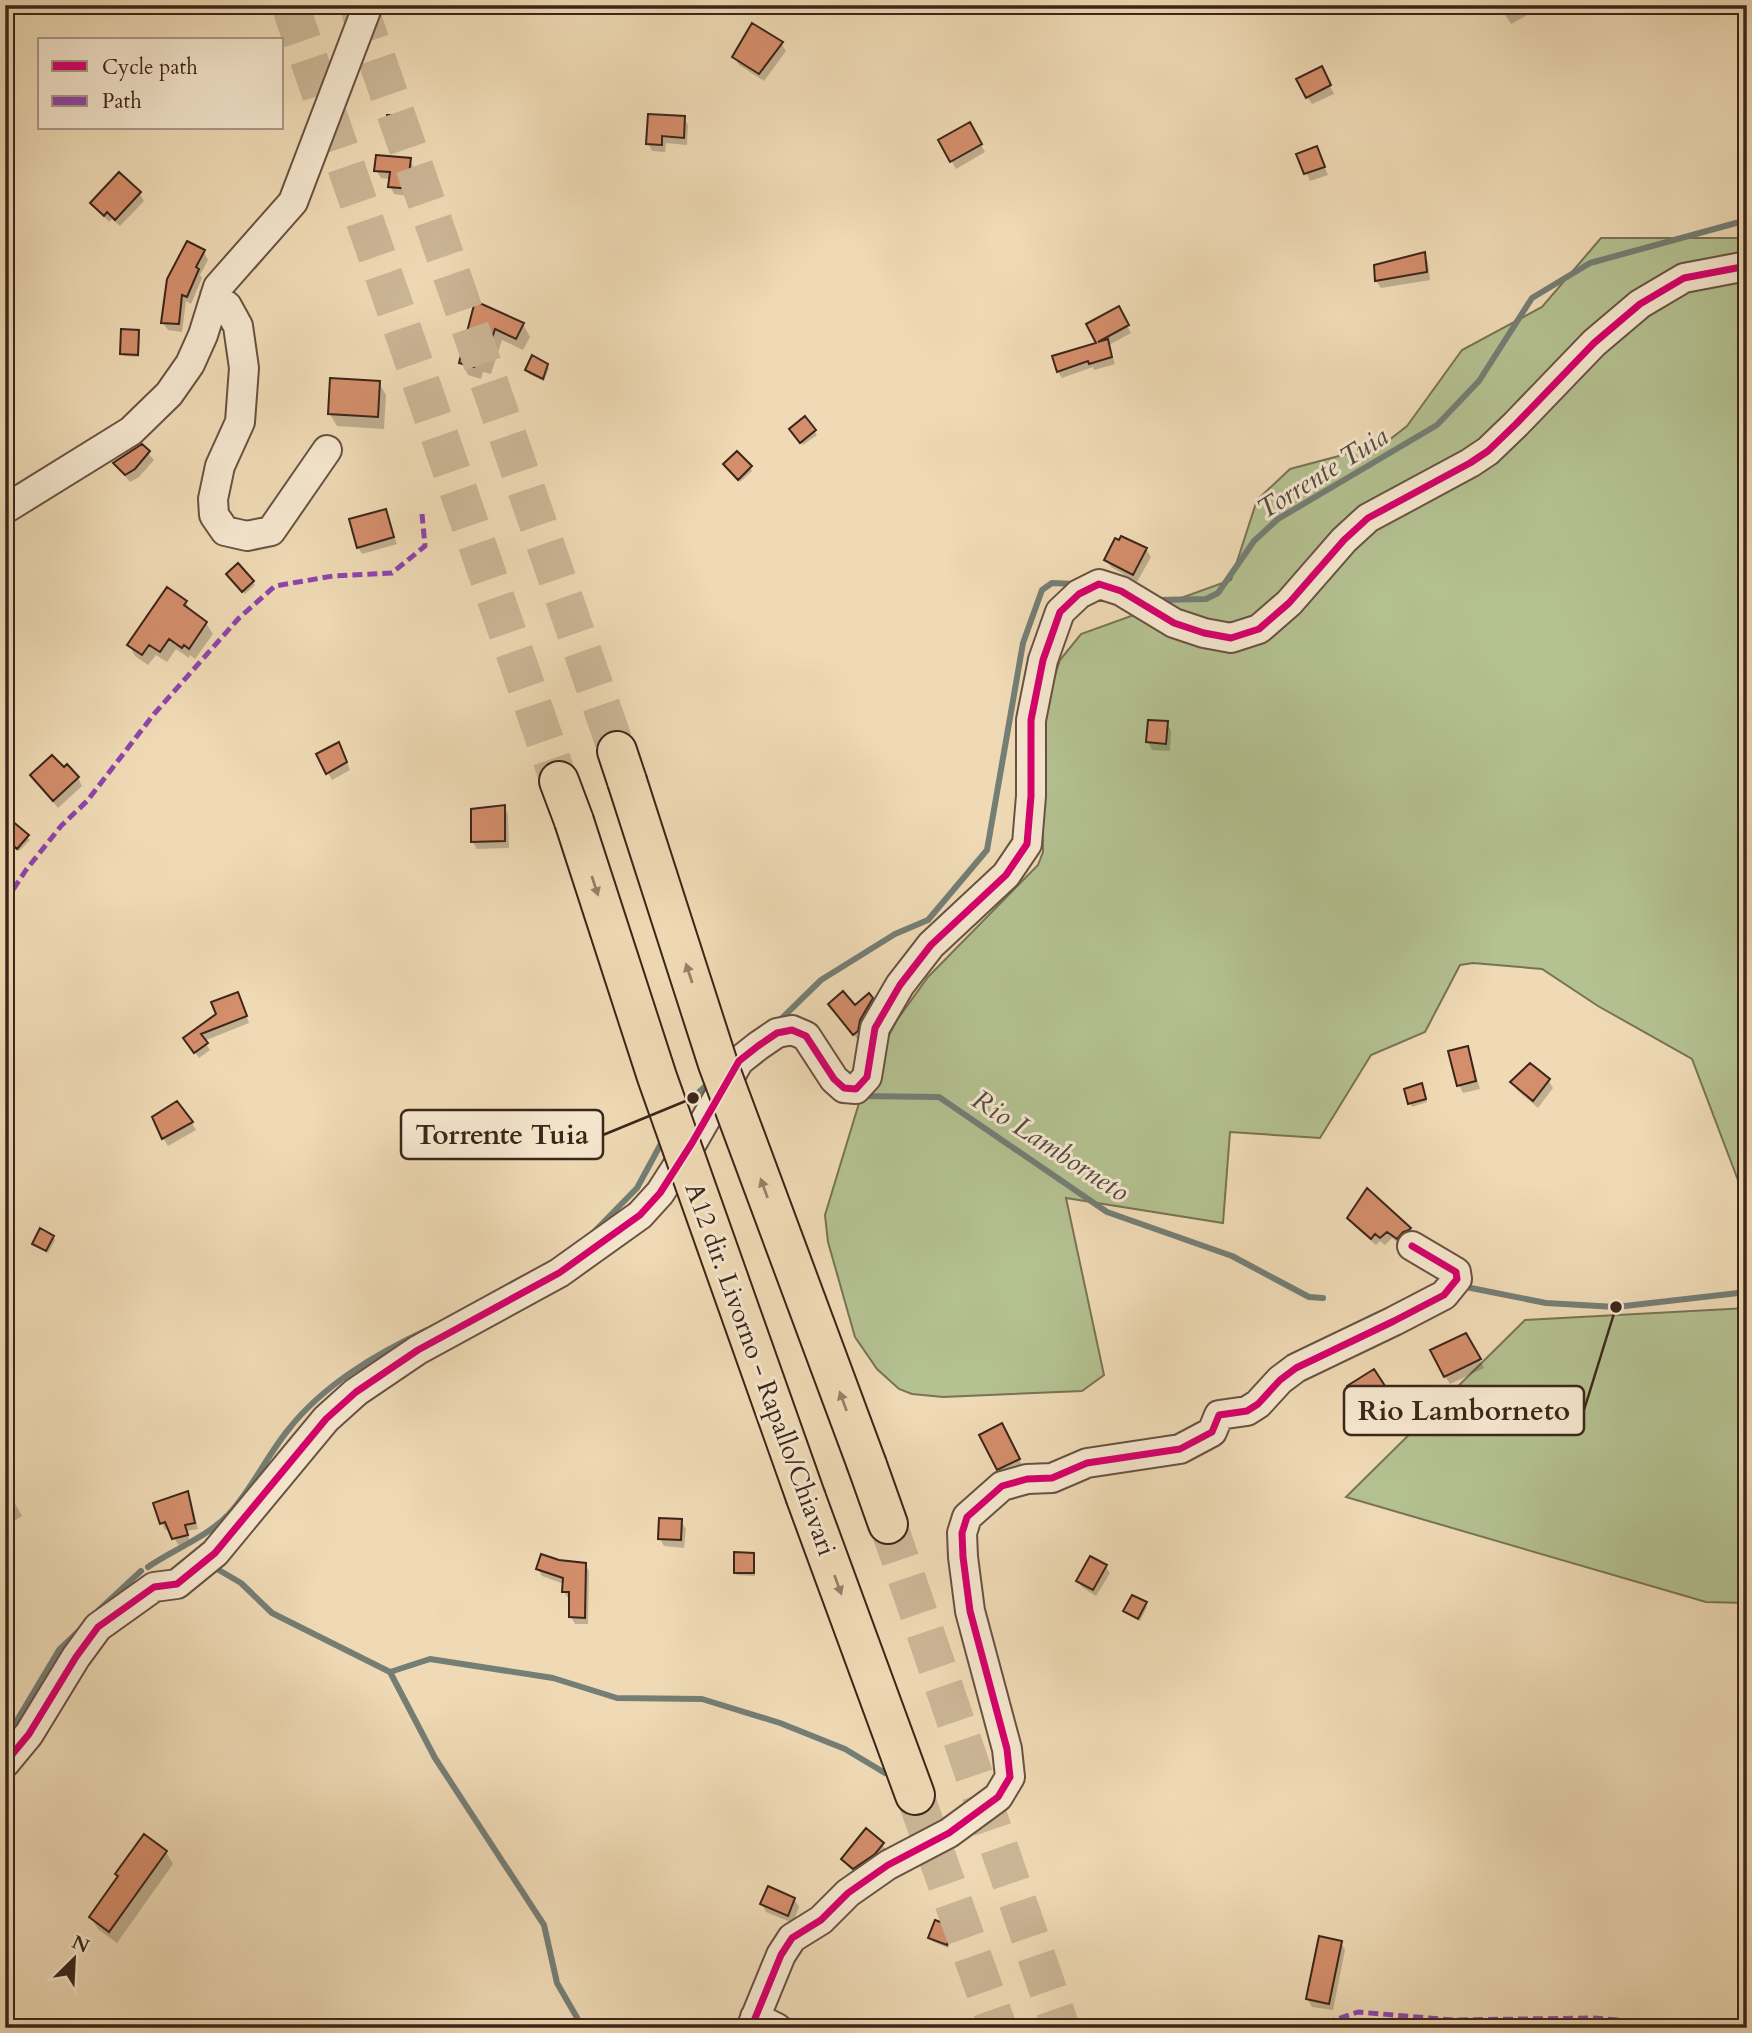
<svg xmlns="http://www.w3.org/2000/svg" width="1752" height="2033" font-family="Cardo,serif">
<style>
.green{fill:#b4c191;stroke:#787356;stroke-width:2}
.shadow{fill:#0003}
.lines{fill:none;stroke-linecap:round;stroke-linejoin:round}
.stream{stroke:#747e75;stroke-width:6}
.building{fill:#d48e6b;stroke:#3c251a;stroke-width:2}
.highway-tunnel{stroke:#cbb696;stroke-width:38;stroke-dasharray:38 19;stroke-linecap:butt}
.minor-casing{stroke:#695241;stroke-width:32}
.highway-casing{stroke:#3c251a;stroke-width:42}
.minor{stroke:#f5e7cf;stroke-width:28}
.highway{stroke:#efdab5;stroke-width:38}
.highway-bridge-casing{stroke:#3c251a;stroke-width:42;stroke-linecap:butt}
.highway-bridge{stroke:#efdab5;stroke-width:38}
.quiet{stroke:#8e44ad;stroke-width:5;stroke-dasharray:10 5;stroke-linecap:butt}
.cycleway-casing{stroke:#f5e7cf;stroke-width:11}
.cycleway{stroke:#d6006c;stroke-width:7}
.oneway{fill:#968068}
.labels{text-anchor:middle;stroke-width:6;stroke-linejoin:round;paint-order:stroke}
.street-label{font-size:26px;fill:#3c251a;stroke:#f5e7cf}
.water-label{font-size:28px;font-style:italic;fill:#544a40;stroke:#f5e7cf}
.leader{fill:none;stroke:#3c251a;stroke-width:2.5}
.callout-dot{fill:#3c251a;stroke:#f5e7cf;stroke-width:2.5}
.callout{fill:#f5e7cf;stroke:#3c251a;stroke-width:2.5}
.callout-label{font-size:28px;text-anchor:middle;font-weight:bold;fill:#3c251a}
</style>
<rect width="100%" height="100%" fill="#efdab5"/>
<filter id="stains"><feTurbulence type="fractalNoise" baseFrequency=".00286" numOctaves="4"/><feColorMatrix values="0 0 0 0 .2 0 0 0 0 .09 0 0 0 0 .02 0 0 0 .5 -.17"/></filter>
<radialGradient id="worn" r=".72"><stop offset=".6" stop-color="#630" stop-opacity="0"/><stop offset="1" stop-color="#630" stop-opacity=".3"/></radialGradient>
<path class="green" d="M1601,238h146v966l-55,-145 -94,-53 -56,-37 -69,-6 -13,2 -35,67 -54,23 -51,83 -90,-6 -7,91 -157,-25 38,177 -22,16 -139,6 -31,-3 -13,-5 -22,-20 -22,-32 -27,-95 -3,-27 42,-138 30,-57 31,-43 110,-112 5,-13 -2,-136 19,-56 21,-26 150,-54 26,-80 33,-31 94,-25 23,-18 55,-76 80,-43z
M1747,1308v295l-41,-1 -360,-105 179,-177z"/>
<path class="shadow" d="M1499,5h43v2l-31,17z
M781,43l5,8 -22,30 -25,-16 -5,-8z
M1325,76l9,18 -22,10 -5,-7z
M388,116l12,1 3,16 -13,2z
M684,118l4,7 -1,20 -21,-2 -1,9 -13,-1 -4,-8z
M969,124l16,28 -29,17 -16,-28z
M1298,155l22,1 8,19 -18,6z
M410,160l4,8 -1,9 4,6 -1,14 -22,-3 -4,-8 1,-7 -10,-1 -5,-8z
M139,193l5,8 -24,25 -8,-7 -3,3 -17,-19z
M204,252l4,8 -8,15 2,3 -11,26 -5,-3 -4,31 -14,-2 -5,-7z
M1424,254l4,8 2,18 -49,8 -5,-7z
M477,303l46,21 7,13 -7,13 -21,-10 -11,34 -8,-2 -2,7 -13,-4 -7,-13z
M1118,309l13,24 -22,12 6,19 -21,6 -1,-3 -31,11 -4,-6 40,-28 -10,-19z
M138,332l2,3 -1,22 -15,-1 -2,-3z
M547,365l2,3 -5,13 -15,-7 -2,-4z
M379,383l7,12 -2,34 -47,-3 -7,-12z
M805,419l12,16 -14,10 -10,-13z
M142,446l12,14 -15,17 -9,5 -15,-18z
M750,467l2,4 -12,11 -13,-14z
M385,511l12,33 -35,10 -4,-7z
M1146,549l5,8 -14,25 -26,-15 -5,-7z
M5,566l5,1 5,8 -10,23z
M230,577l23,5 2,3 -10,9z
M186,602l6,11 14,10 7,11 -18,25 -5,-4 -1,3 -13,-9 -9,13 -11,-7 -8,10 -13,-9 -6,-11z
M1167,723l4,8 -1,20 -18,-1 -4,-8z
M343,751l7,19 -18,10 -14,-25z
M64,770l14,8 4,8 -24,22 -26,-32z
M504,807l4,7 1,34 -32,1 -4,-7z
M12,823l18,17 -11,11 -14,-14z
M872,999l5,8 -18,34 -29,-36 24,2z
M241,1001l8,22 -45,18 6,9 -11,8 -13,-19z
M1467,1048l4,8 9,33 -17,4 -4,-8z
M1548,1080l5,8 -15,20 -21,-18 -5,-8z
M1423,1089l4,13 -15,5 -2,-4z
M192,1123l4,7 -28,16 -5,-8z
M1349,1218l61,11 4,7 -12,10 -10,-8 -7,7 -5,-4 -4,4 -22,-19z
M53,1237l2,3 -7,13 -14,-9z
M1465,1336l19,32 -34,16 -5,-8z
M1374,1372l16,26 -25,15 -16,-26z
M1001,1426l21,39 -20,10 -21,-39z
M6,1488l16,28 -13,8 -4,-6z
M187,1493l4,7 7,29 -11,2 3,11 -12,3 -8,-17 -5,2 -3,-7 -6,-18z
M681,1521l5,8 -2,19 -20,-2 -4,-7z
M753,1554l2,22 -18,-1 -2,-3z
M558,1562l27,2 4,7 -1,53h-13l-4,-7v-19h-3l-4,-6v-8l-22,-8 -4,-7z
M1106,1567l4,6 -14,23 -14,-9 -4,-6z
M1145,1604l2,3 -7,14 -15,-10z
M882,1844l5,8 -28,24 -11,-9 -5,-8z
M166,1852l7,12 -56,79 -19,-14 -7,-12 28,-39 -2,-4z
M794,1899l5,8 -6,16 -27,-11 -4,-8z
M953,1929l1,3 -6,16 -16,-7 -2,-3z
M1341,1942l4,8 -12,60 -21,-3 -5,-8z"/>
<g class="lines">
<path class="stream" d="M1157,600l49,-1 12,-6 36,-52 24,-22 159,-94 42,-44 53,-83 58,-35 157,-43
M777,1023l44,-43 74,-46 33,-14 59,-70 36,-207 19,-53 10,-7 23,1
M860,1096l79,1 168,115 125,44 77,41 14,1
M683,1107l28,-26
M592,1234l45,-46 26,-48
M1461,1286l85,17 70,4 131,-15
M212,1566l29,17 31,30 118,59 45,86 109,167 13,58 26,45
M148,1567c26,-18 58,-29 81,-53 22,-24 38,-58 59,-84 35,-45 88,-76 139,-100
M99,1610l42,-39
M390,1672l40,-13 123,19 64,20 85,1 78,24 65,26 40,24
M5,1734l11,-12 43,-72 23,-22"/>
</g>
<path class="building" d="M752,23l31,19 -24,32 -27,-17z
M1322,66l9,19 -25,13 -10,-19z
M648,114l37,2 -1,22 -22,-2v9l-16,-1z
M387,115h14l1,15 -16,2z
M970,122l12,22 -32,18 -12,-22z
M1317,146l8,21 -21,7 -8,-20z
M376,155l35,3 -2,16h5l-2,15 -24,-2 2,-15 -16,-1z
M119,172l22,20 -26,28 -8,-8 -3,4 -14,-13z
M187,241l18,9 -9,17 3,2 -12,28 -5,-2 -3,29 -18,-1 6,-44z
M1425,252l2,20 -52,9 -1,-16z
M475,301l49,22 -8,16 -21,-10 -11,33 -8,-2 -2,7 -15,-4z
M1119,306l10,19 -31,17 10,-3 4,18 -23,7 -1,-3 -31,11 -5,-16 44,-13 -10,-19z
M121,329l18,1 -1,25 -18,-1z
M532,355l16,9 -5,15 -18,-9z
M330,378l50,3 -2,36 -50,-3z
M805,416l11,14 -16,13 -11,-14z
M142,444l8,7 -15,18 -10,6 -12,-12z
M737,451l15,15 -14,14 -15,-16z
M386,509l8,28 -37,11 -8,-29z
M1121,536l26,12 -14,27 -29,-15 11,-22 4,2z
M238,563l16,18 -12,11 -16,-18z
M167,587l20,14 -3,4 23,17 -18,27 -5,-4 -2,3 -13,-9 -9,13 -11,-7 -7,10 -15,-10z
M1148,720l20,1 -2,23 -20,-2z
M339,742l8,20 -21,12 -10,-20z
M52,755l12,12 3,-3 12,13 -26,24 -23,-26z
M505,805v36l-34,1v-33z
M5,815l24,20 -12,14 -12,-11z
M843,991l12,14 14,-12 4,5 -13,22 -2,11 -5,4 -25,-31z
M238,992l9,24 -46,18 7,9 -14,10 -11,-15 33,-24 -5,-12z
M1468,1046l8,35 -19,5 -9,-35z
M1530,1063l20,16 -17,22 -23,-19z
M1422,1083l4,16 -18,5 -4,-15z
M177,1101l16,21 -31,17 -10,-22z
M1367,1188l44,40 -2,2 -6,2 -6,7 -10,-7 -7,6 -5,-4 -4,5 -24,-21z
M40,1228l14,8 -8,15 -14,-7z
M1466,1333l15,26 -37,18 -14,-27z
M1374,1369l13,20 -28,17 -12,-20z
M1002,1423l18,36 -23,11 -18,-35z
M188,1491l7,32 -10,2 3,10 -16,4 -7,-17 -5,2 -7,-21z
M659,1518l23,1 -1,21 -23,-1z
M734,1552l20,1v20h-20z
M541,1554l18,6 27,3 -1,55 -16,-1v-25h-7l1,-14 -27,-9z
M1090,1556l17,9 -14,25 -17,-9z
M1132,1595l15,7 -9,17 -15,-8z
M866,1828l18,15 -9,11 -22,15 -12,-10z
M144,1834l23,17 -58,81 -20,-15 29,-41 -3,-2z
M768,1886l27,12 -7,18 -28,-12z
M935,1920l19,7 -7,18 -19,-7z
M1319,1936l23,5 -13,63 -23,-5z"/>
<g class="lines">
<path class="highway-tunnel" d="M290,5l269,776
M358,5l259,746
M888,1524l173,504
M915,1795l83,233"/>
<defs>
<path id="minor" d="M215,296l12,10 11,20 6,42 -4,54 -20,44 -7,33 1,16 11,16 22,5 24,-5 56,-81
M5,509l126,-78 38,-37 21,-30 13,-29 15,-48 75,-85 75,-197
M5,1763l24,-29 47,-77 22,-30 56,-40 23,-3 38,-31 111,-134 30,-27 62,-42 141,-77 81,-58 20,-22 32,-50 47,-82 19,-15 19,-13 15,-3 14,6 28,43 10,9 12,1 11,-12 8,-49 25,-43 31,-40 75,-70 21,-31 4,-48v-76l12,-60 17,-48 19,-18 20,-10 22,7 53,32 30,10 27,5 28,-9 30,-26 55,-63 24,-22 102,-55 18,-12 28,-27 78,-81 46,-39 44,-26 63,-12
M755,2017l22,11
M751,2028l30,-73 11,-17 29,-18 27,-27 40,-28 61,-32 49,-36 12,-20 -3,-28 -37,-138 -7,-54 -1,-24 5,-16 35,-31 25,-7 25,-1 35,-15 93,-14 32,-17 7,-17 28,-4 11,-7 22,-24 16,-12 98,-47 50,-26 13,-16 -1,-7 -44,-26"/>
<path id="highway" d="M617,751l10,30
M559,781l15,40
M867,1465l21,59
M806,1498l109,297"/>
</defs>
<use href="#minor" class="minor-casing"/>
<use href="#highway" class="highway-casing"/>
<use href="#minor" class="minor"/>
<use href="#highway" class="highway"/>
<defs>
<path id="highway-bridge" d="M627,781l91,283 149,401
M574,821l83,256 149,421"/>
</defs>
<use href="#highway-bridge" class="highway-bridge-casing"/>
<use href="#highway-bridge" class="highway-bridge"/>
<path class="quiet" d="M5,902l21,-32 35,-44 26,-25 67,-87 85,-96 36,-32 58,-10 59,-3 33,-27 -3,-32
M1311,2028l47,-16 95,8 140,-2 60,5 8,5"/>
<defs>
<path id="cycleway" d="M5,1763l24,-29 47,-77 22,-30 56,-40 23,-3 38,-31 111,-134 30,-27 62,-42 141,-77 81,-58 20,-22 32,-50 47,-82 19,-15 19,-13 15,-3 14,6 28,43 10,9 12,1 11,-12 8,-49 25,-43 31,-40 75,-70 21,-31 4,-48v-76l12,-60 17,-48 19,-18 20,-10 22,7 53,32 30,10 27,5 28,-9 30,-26 55,-63 24,-22 102,-55 18,-12 28,-27 78,-81 46,-39 44,-26 63,-12
M751,2028l30,-73 11,-17 29,-18 27,-27 40,-28 61,-32 49,-36 12,-20 -3,-28 -37,-138 -7,-54 -1,-24 5,-16 35,-31 25,-7 25,-1 35,-15 93,-14 32,-17 7,-17 28,-4 11,-7 22,-24 16,-12 98,-47 50,-26 13,-16 -1,-7 -44,-26"/>
</defs>
<use href="#cycleway" class="cycleway-casing"/>
<use href="#cycleway" class="cycleway"/>
</g>
<defs><path id="oneway-solid" d="M-6-.8H1V-3.2L6.5 0L1 3.2V.8H-6Z" transform="scale(1.75)"/></defs>
<g class="oneway">
<use href="#oneway-solid" transform="translate(595 886) rotate(72)"/>
<use href="#oneway-solid" transform="translate(689 973) rotate(-108)"/>
<use href="#oneway-solid" transform="translate(764 1188) rotate(-110)"/>
<use href="#oneway-solid" transform="translate(843 1401) rotate(-110)"/>
<use href="#oneway-solid" transform="translate(838 1585) rotate(70)"/>
</g>
<g class="labels">
<g class="street-label">
<text transform="translate(761 1369) rotate(70)" y="9">A12 dir. Livorno - Rapallo/Chiavari</text>
</g>
<g class="water-label">
<text transform="translate(1322 472) rotate(-32)" y="10">Torrente Tuia</text>
<text transform="translate(1051 1145) rotate(33)" y="10">Rio Lamborneto</text>
</g>
</g>
<path class="leader" d="M693 1098L603 1135M1616 1307L1584 1410"/>
<g class="callout-dot">
<circle cx="693" cy="1098" r="7"/>
<circle cx="1616" cy="1307" r="7"/>
</g>
<g class="callout">
<rect x="401" y="1110" width="202" height="49" rx="7"/>
<rect x="1344" y="1386" width="240" height="49" rx="7"/>
</g>
<g class="callout-label">
<text x="502" y="1144">Torrente Tuia</text>
<text x="1464" y="1420">Rio Lamborneto</text>
</g>
<rect width="1752" height="2033" fill="none" stroke="#efdab5" stroke-width="28"/>
<rect x="7" y="7" width="1738" height="2019" fill="none" stroke="#3c251a" stroke-width="3.5"/>
<rect x="14" y="14" width="1724" height="2005" fill="none" stroke="#3c251a" stroke-width="2"/>
<rect x="38" y="38" width="245" height="91" fill="#f5e7cf" stroke="#ab9987" stroke-width="2"/>
<rect x="52" y="61" width="35" height="10" fill="#d6006c" stroke="#ab9987" stroke-width="2"/>
<text x="102" y="74" font-size="21" fill="#3c251a">Cycle path</text>
<rect x="52" y="96" width="35" height="10" fill="#8e44ad" stroke="#ab9987" stroke-width="2"/>
<text x="102" y="108" font-size="21" fill="#3c251a">Path</text>
<g transform="translate(74 1959) rotate(24)" stroke="#f5e7cf" stroke-width="5" paint-order="stroke">
<path d="M0-5L12 26L0 18L-12 26Z" fill="#3c251a"/>
<text y="-10" font-size="19" font-weight="bold" text-anchor="middle" fill="#3c251a">N</text>
</g>
<rect width="100%" height="100%" filter="url(#stains)"/>
<rect width="100%" height="100%" fill="url(#worn)"/>
</svg>
